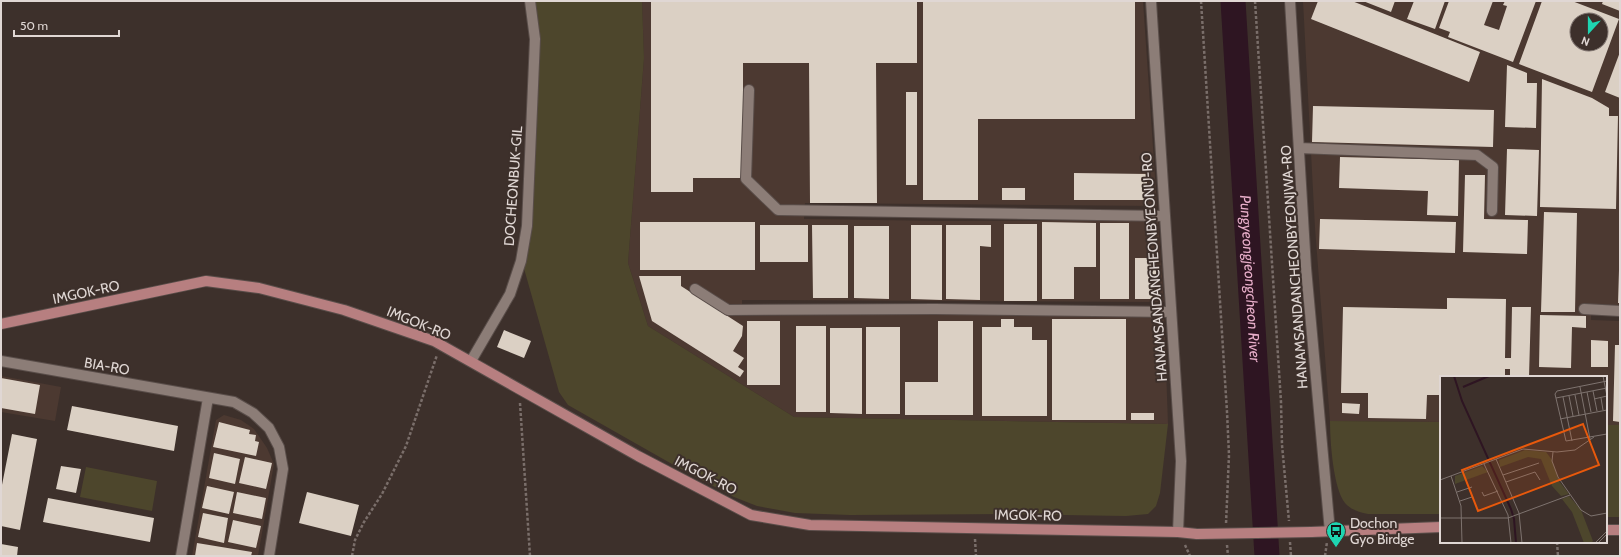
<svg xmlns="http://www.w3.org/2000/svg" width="1621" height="557" font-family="Cabin,sans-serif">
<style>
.built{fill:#4c3931;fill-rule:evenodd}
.green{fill:#4d462c}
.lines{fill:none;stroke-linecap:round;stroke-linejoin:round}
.river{stroke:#2e1522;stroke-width:25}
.building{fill:#dbd0c4;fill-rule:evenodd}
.minor-casing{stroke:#594d49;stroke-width:12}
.major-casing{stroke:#594d49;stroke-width:12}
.path{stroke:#7a6e6a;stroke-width:2.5;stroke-dasharray:3 2;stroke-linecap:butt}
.minor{stroke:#8c7d77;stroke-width:10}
.major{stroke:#b77f80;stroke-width:10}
.major-bridge-casing{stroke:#594d49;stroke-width:12;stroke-linecap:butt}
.major-bridge{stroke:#b77f80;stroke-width:10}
.labels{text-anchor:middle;stroke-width:4;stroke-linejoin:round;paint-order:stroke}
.street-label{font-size:14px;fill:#e0d7d4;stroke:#3d302b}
.poi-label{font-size:14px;fill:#e0d7d4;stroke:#3d302b;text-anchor:start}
.water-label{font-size:15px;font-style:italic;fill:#e7aec9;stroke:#3d302b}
.inset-river{fill:none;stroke:#2e1522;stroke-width:2}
.inset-road{fill:none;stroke:#7e736f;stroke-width:1}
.view{fill:#e8590c;fill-opacity:0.15;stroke:#e8590c;stroke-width:2}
.inset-edge{fill:none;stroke:#e0d7d4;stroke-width:2}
</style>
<rect width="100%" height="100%" fill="#3d302b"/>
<path class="built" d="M642,1h501l14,205 -352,-3 -1,16 141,2 213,-1 6,82 -422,-2v16l422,-3 4,111 -374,-7 -146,-91 -20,-63 16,-205z
M1303,1h317v304l-29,-1v16l29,1v104h-14v-48h-165v45l-111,-1 -15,-193zM1577,20h24v24h-24z
M1,376l60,11 -6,34 -54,-9z
M224,415l17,5 13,9 13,19 7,16 -16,92h-66l24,-136z"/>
<path class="green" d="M533,1h109l2,57 -16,205 20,63 146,91 374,7 -8,69 -4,13 -8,8 -22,2 -118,-2 -158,1 -55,-2 -38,-7 -23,-9 -55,-29 -111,-63 -9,-13 -36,-127z
M1330,421l111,1v92h-73c-9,-2 -17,-4 -23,-11 -12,-15 -15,-63 -15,-82z
M1606,425h14v92h-14z
M86,467l71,14 -5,30 -72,-14z"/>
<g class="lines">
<path class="river" id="s1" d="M1233,1l34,555"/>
</g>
<path class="building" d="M651,1h266v62h-41l1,140h-67l-1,-140h-66v115h-50v14h-42z
M923,1h212v118h-157v81h-55z
M1318,1h34l128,51 -11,30 -158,-63z
M1363,1h32l-4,11z
M1414,1h31l-10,28 -28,-10z
M1449,1h44l-9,24 15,5 8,-24 -4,-1 2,-4h31l-23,61 -65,-25 2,-5 -11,-4z
M1542,1h30l47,18 -27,73 -73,-28zM1577,20h24v24h-24z
M1603,1h17v10l-18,-7z
M1620,52v46l-15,-6z
M1507,65l20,8v10h10l-1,45 -31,-1z
M1542,79l50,19 17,10v8h9l-2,93 -76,-2z
M906,92h11v93h-11z
M1313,106l181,4 -1,37 -181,-5z
M1507,149l32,1 -2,66 -32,-1z
M1340,157l119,3 -1,56 -31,-1 1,-24 -89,-3z
M1074,173l73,1v26h-73z
M1465,175h20l-1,44 44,1 -1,34 -64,-2z
M1002,188h23v12h-23z
M1544,212l33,1 -2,99h-34z
M1320,219l136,3 -1,31 -136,-4z
M640,222h115v48h-115z
M1042,222l54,1v44h-22v32h-32z
M1100,223h29v76h-29z
M1004,224h33v77h-33z
M760,225h48v37h-48z
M812,225h36v73h-35z
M911,225h31v75l-31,-1z
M946,225h45v22l-11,-1v54l-34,-1z
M854,226h35v73l-35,-1z
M1135,258h21v41h-21z
M1619,270h1v33h-2z
M639,276h42v10l62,40 -1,10 -9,15 11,7 -6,9 6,4 -4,6 -88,-56z
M1447,298l59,1 -1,59h6l1,-51h19l-2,70h-19v-8h-5v8h-64v18h-14l-1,24 -58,-1v-25h-27l2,-86 104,2z
M1540,315l46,1v12l-14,-1 -1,41 -32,-1z
M1001,319h13v8h18v13h15v76h-65v-89h19z
M1052,319h74v101h-74z
M747,321h33v64h-33z
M938,321h35v94h-68v-33h33z
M796,326h30v86h-30z
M866,327h34v87h-34z
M830,328h32v86l-32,-1z
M504,330l27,11 -7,17 -27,-11z
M1591,340l17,1v26h-17z
M1615,345h5v77l-7,-1z
M1,378l39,7 -5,29 -34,-6z
M1342,403l18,1 -1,10 -17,-1z
M72,406l106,20 -4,25 -107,-21z
M1131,413h23v7h-23z
M219,422l31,8 -1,4 7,1 -1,6 4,1 -3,14 -43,-9z
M12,434l25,5 -17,91 -19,-4v-36z
M214,453l26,6 -5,25 -26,-6z
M245,457l27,6 -6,26 -27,-6z
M61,466l20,3 -5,24 -20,-4z
M207,486l27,6 -5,22 -27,-6z
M237,492l29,6 -4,21 -29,-6z
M307,492l52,13 -8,31 -52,-13z
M48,498l106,20 -4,24 -107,-20z
M203,513l25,5 -4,25 -26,-6z
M233,520l28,6 -5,22 -28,-6z
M197,543l55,9 -1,4h-56z
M1,544l17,3 -1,9h-16z"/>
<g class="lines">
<defs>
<path id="minor" d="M1151,1l30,460 -3,71
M1290,1l16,267 24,264
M749,90l-3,89 32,31 386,6
M1299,148l178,7 16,12 -1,44
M695,289l33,21 207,-1 236,3
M1584,309l36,2
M1,361l233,41 19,11 16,15 10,19 4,22 -14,87
M471,361l39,-67 11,-33 6,-35 8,-187 -5,-38
M181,556l27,-158"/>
<path id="major" d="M1,324l205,-43 53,7 85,22 90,31 204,115 113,59 59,10 368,7 19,2
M1606,530h14
M1311,532l130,-5"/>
</defs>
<use href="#minor" class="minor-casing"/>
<use href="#major" class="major-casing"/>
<path class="path" d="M1201,1l26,411 2,43 -3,69
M1255,1l26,401 1,43 7,76
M520,403l10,153
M975,539l1,17
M1290,542l1,14
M1557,542l1,14
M1185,545l5,11
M1227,545l1,11
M352,556l3,-16 9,-18 18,-28 24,-48 31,-91
M1325,556l2,-14"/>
<use href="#minor" class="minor"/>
<use href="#major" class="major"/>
<defs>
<path id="major-bridge" d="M1197,534l114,-2"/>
</defs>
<use href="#major-bridge" class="major-bridge-casing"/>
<use href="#major-bridge" class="major-bridge"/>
</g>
<defs>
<symbol id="bus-pin" viewBox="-11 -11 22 30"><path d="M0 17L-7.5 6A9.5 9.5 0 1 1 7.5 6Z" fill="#1ed5b1" stroke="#3d302b"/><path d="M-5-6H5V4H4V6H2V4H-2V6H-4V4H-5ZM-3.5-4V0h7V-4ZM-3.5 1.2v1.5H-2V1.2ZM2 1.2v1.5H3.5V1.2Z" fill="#111"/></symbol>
</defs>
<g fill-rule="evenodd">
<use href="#bus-pin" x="1325" y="520" width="22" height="30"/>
</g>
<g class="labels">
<g class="street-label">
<text transform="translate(513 186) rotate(-86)" y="5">DOCHEONBUK-GIL</text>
<text transform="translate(1154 267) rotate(-94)" y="5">HANAMSANDANCHEONBYEONU-RO</text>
<text transform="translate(1294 267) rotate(-94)" y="5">HANAMSANDANCHEONBYEONJWA-RO</text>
<text transform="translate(86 292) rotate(-12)" y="5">IMGOK-RO</text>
<text transform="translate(419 323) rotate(22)" y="5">IMGOK-RO</text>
<text transform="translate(107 366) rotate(10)" y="5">BIA-RO</text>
<text transform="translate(706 475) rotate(27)" y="5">IMGOK-RO</text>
<text transform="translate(1028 515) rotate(1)" y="5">IMGOK-RO</text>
</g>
<g class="poi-label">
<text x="1350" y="528">Dochon<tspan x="1350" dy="16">Gyo Birdge</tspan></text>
</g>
<g class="water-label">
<text dy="5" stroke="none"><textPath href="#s1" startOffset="278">Pungyeongjeongcheon River</textPath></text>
</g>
</g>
<g transform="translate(1440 376)">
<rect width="167" height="167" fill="#3d302b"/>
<path d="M85,74l21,2 6,8 7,21 10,13 -8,2 -9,-10 -11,-27 -13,-2 -28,10 -1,-7zM42,90l6,6 -33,12v-8zM129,120l12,14 12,31 -2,2h-7l-12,-31 -10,-13z" fill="#4d462c"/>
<path class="inset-river" d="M14,0l8,25 49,108 3,10 2,24M23,11l26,-11"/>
<path class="inset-road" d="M163,0l4,20M167,5l-50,10 -2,3 11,47 41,-7M140,11l10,52M153,15l4,20M147,16l4,20M135,19l4,20M129,20l4,20M123,21l9,44M116,22l51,-10M161,22l2,12M154,23l13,-3M120,43l47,-9M113,76l-1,9 6,16 23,33 10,6 16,-3M56,83l23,54 3,30M44,88l24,51 3,28M63,99l36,-12M11,100l10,30 1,37M0,104l83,-31 34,3 18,-2 19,-13M66,106l29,-10 5,8M17,116l15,-5M42,116l2,4 14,-5M20,125l12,-4M0,142h68l62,-23M155,167l12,-12M158,167l9,-9"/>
<path class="view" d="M143,48l16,41 -121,46 -16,-41z"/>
<rect width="167" height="167" class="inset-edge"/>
</g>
<rect width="1621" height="557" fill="none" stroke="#e0d7d4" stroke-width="4"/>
<g transform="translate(1589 32) rotate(201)"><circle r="19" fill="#3d302b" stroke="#7e736f"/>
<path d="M0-3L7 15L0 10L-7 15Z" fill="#1ed5b1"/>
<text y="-6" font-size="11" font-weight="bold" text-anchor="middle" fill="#e0d7d4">N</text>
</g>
<path d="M14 30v6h105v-6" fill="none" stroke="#e0d7d4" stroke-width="2"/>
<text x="20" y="30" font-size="12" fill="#e0d7d4" stroke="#3d302b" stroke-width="3" paint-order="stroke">50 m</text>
</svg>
